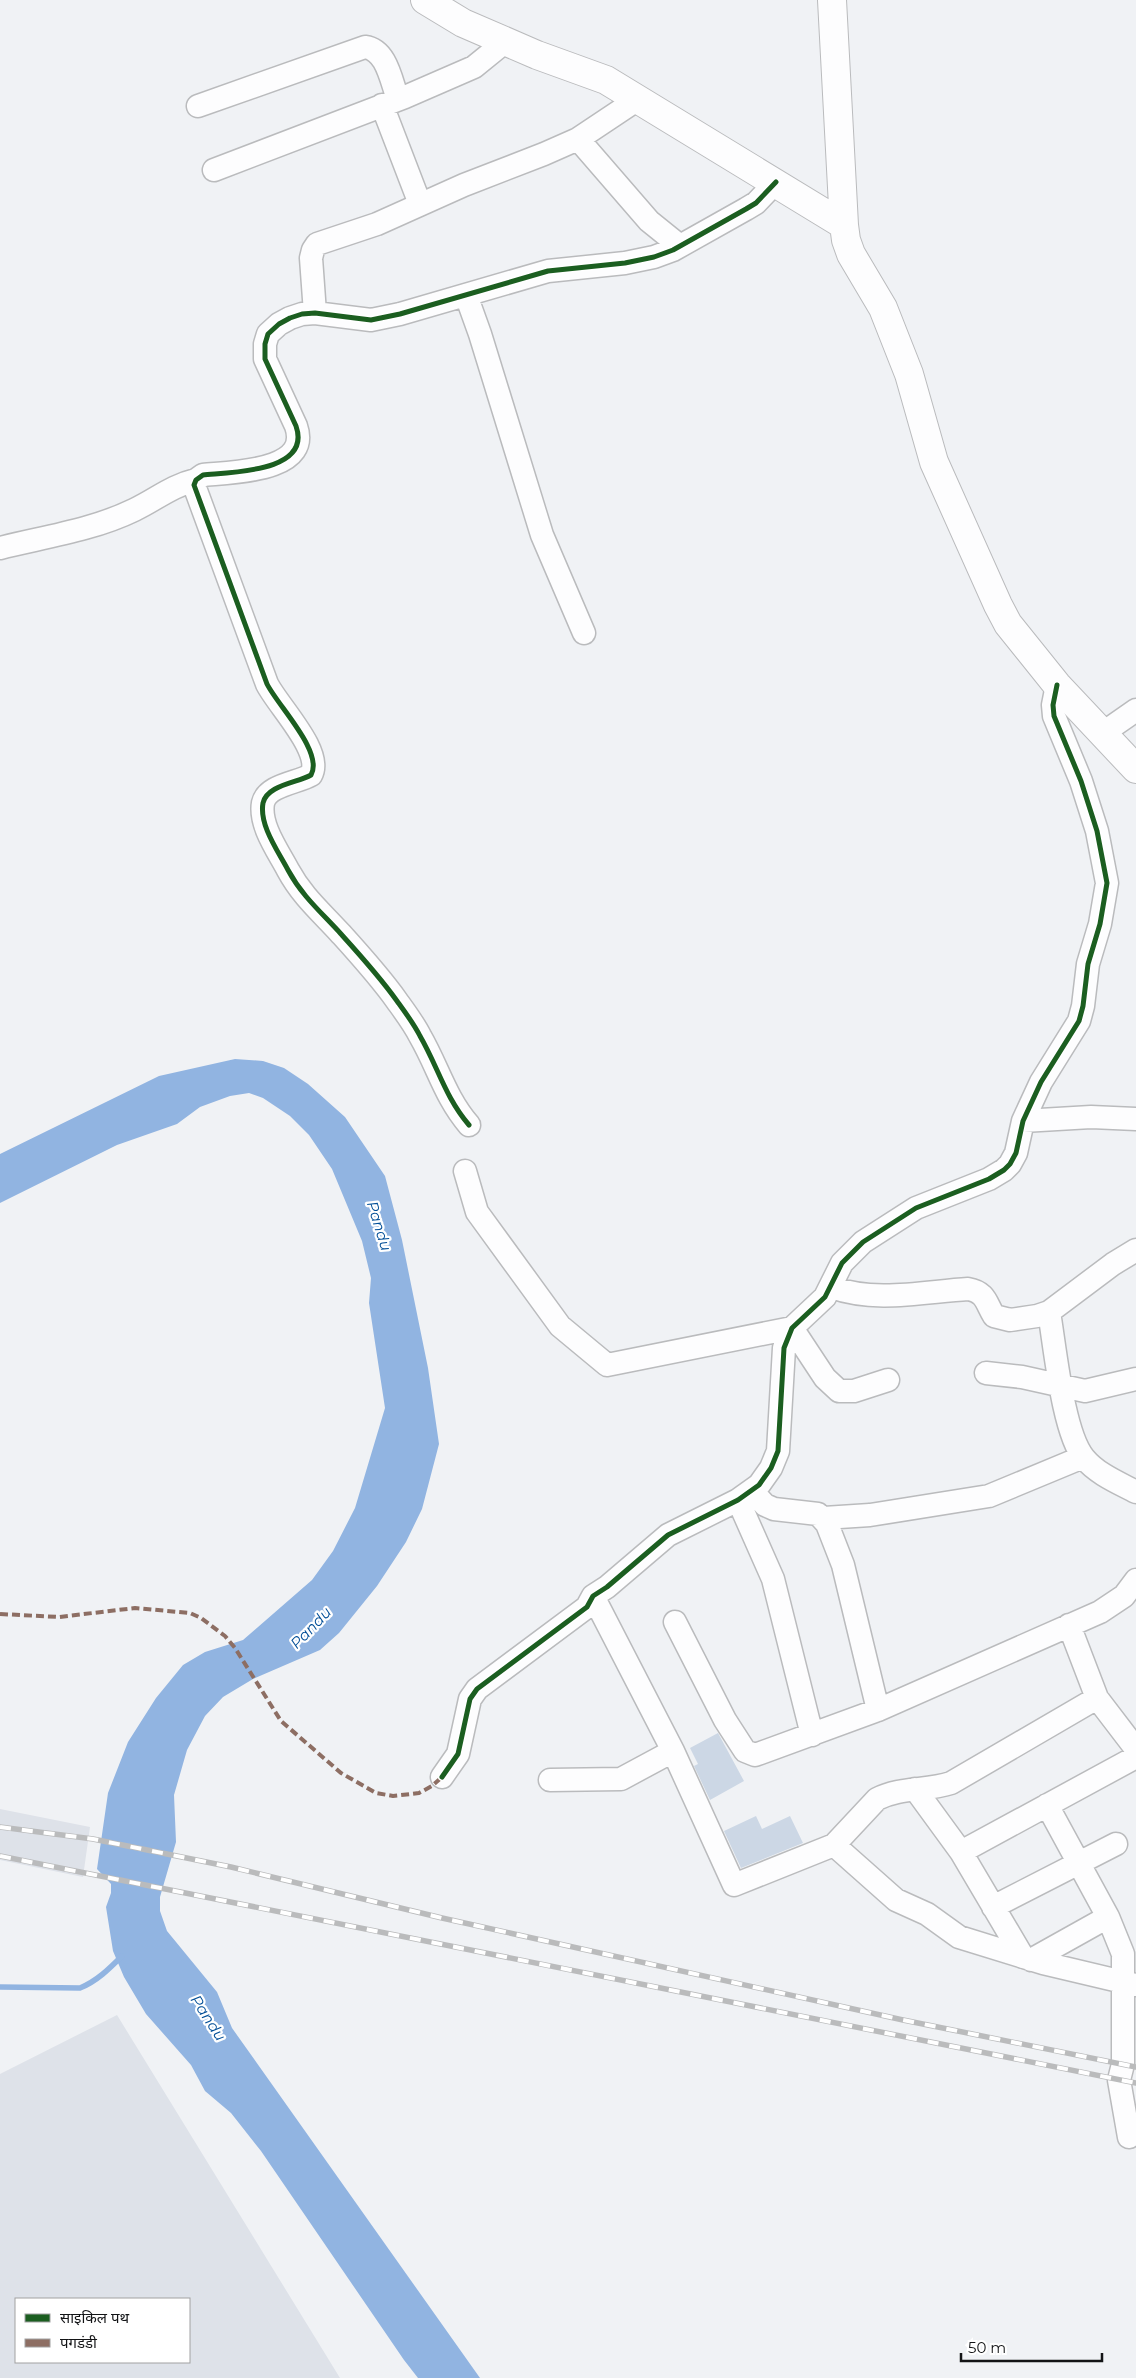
<svg xmlns="http://www.w3.org/2000/svg" width="1136" height="2378" font-family="Montserrat,'Noto Sans Devanagari',sans-serif">
<style>
.built{fill:#dee2e9;fill-rule:evenodd}
.water{fill:#91b4e1}
.lines{fill:none;stroke-linecap:round;stroke-linejoin:round}
.stream{stroke:#91b4e1;stroke-width:5.5}
.building{fill:#ccd7e5}
.street-casing{stroke:#babbbd;stroke-width:25}
.secondary-casing{stroke:#babbbd;stroke-width:30}
.street{stroke:#fdfdfe;stroke-width:22}
.secondary{stroke:#fdfdfe;stroke-width:28}
.rail-casing{stroke:#babbbc;stroke-width:5.5}
.rail{stroke:#fff;stroke-width:4;stroke-dasharray:11;stroke-linecap:butt}
.quiet{stroke:#8d6e63;stroke-width:4;stroke-dasharray:8 4;stroke-linecap:butt}
.cycleway-casing{stroke:#fff;stroke-width:8}
.cycleway{stroke:#1b5e20;stroke-width:5}
.labels{text-anchor:middle;stroke-width:4.5;stroke-linejoin:round;paint-order:stroke}
.water-label{font-size:15px;font-style:italic;fill:#024e97;stroke:#fff}
</style>
<rect width="100%" height="100%" fill="#f0f2f5"/>
<path class="built" d="M0,1809l90,18 -7,50 -83,-17z
M117,2015l223,363h-340v-304zM189,2299v63h-173v-63z"/>
<path class="water" d="M235,1059l28,2 21,7 24,16 37,33 40,59 17,64 26,128 11,76 -17,65 -16,33 -29,44 -38,47 -19,17 -67,29 -30,18 -18,19 -18,34 -13,45 2,47 -16,55v14l7,20 50,61 15,36 248,350h-62l-14,-18 -143,-209 -30,-38 -26,-22 -14,-26 -45,-51 -22,-37 -11,-26 -7,-44 5,-14v-9l-14,-15 11,-76 20,-51 28,-44 27,-33 22,-13 38,-12 69,-60 21,-29 22,-43 30,-100 -16,-105 2,-25 -9,-37 -30,-72 -23,-34 -19,-19 -27,-18 -14,-5 -19,3 -30,11 -23,17 -60,21 -117,58v-49l159,-78z"/>
<g class="lines">
<path class="stream" d="M0,1987l80,1c17,-7 29,-19 42,-32"/>
</g>
<path class="building" d="M718,1733l26,48 -34,19 -16,-34 4,-2 -8,-16z
M756,1816l6,13 28,-13 13,27 -62,25 -17,-37z"/>
<g class="lines">
<defs>
<path id="street" d="M382,105l38,99
M198,106l167,-59c22,3 26,34 33,52
M578,139l71,82 31,25
M214,170l191,-73 69,-30 32,-26
M466,295l14,39 62,201 42,98
M315,313l-4,-55 2,-8 4,-6 60,-20 87,-39 80,-31 34,-15 60,-40
M0,548c44,-11 93,-18 134,-38 23,-11 37,-24 62,-30
M1103,733l33,-23
M1023,1121l68,-4 45,2
M469,1125c-24,-28 -31,-58 -49,-89 -6,-12 -15,-24 -23,-35 -17,-24 -37,-46 -56,-67 -20,-22 -39,-38 -53,-64 -10,-19 -29,-45 -25,-67 4,-18 34,-20 48,-28 13,-23 -33,-69 -44,-91l-73,-199 2,-5 7,-5c29,-3 109,-3 93,-49l-31,-67v-15l3,-10 11,-10 11,-6 12,-4 13,-1 56,7 29,-6 148,-43 77,-8 29,-6 19,-7 73,-41 10,-6 20,-21
M465,1171l12,41 83,114 47,39 185,-37 33,50 14,13h15l34,-11
M831,1287c45,16 91,5 137,2 18,3 18,14 26,27l16,4 27,-4 12,-4 64,-48 23,-14
M1049,1312c6,35 14,121 35,146 13,16 35,25 52,34
M986,1373l36,4 63,14 51,-12
M752,1491l13,14 9,4 44,5 9,10 16,41 35,145
M738,1500l35,79 39,156
M824,1518l46,-3 119,-19 94,-39
M593,1596l80,155 61,134 100,-40 43,-46c23,-12 50,-8 74,-16l146,-85
M675,1622l50,98 20,31 10,4 123,-45 222,-98 24,-16 12,-16
M1069,1625l28,73 39,51
M442,1777l16,-23 12,-55 7,-10 110,-82 6,-11 14,-9 61,-52 70,-35 21,-15 12,-17 7,-17 6,-103 8,-20 33,-31 17,-34 21,-21 53,-34 73,-29 15,-9 6,-6 6,-11 7,-32 18,-39 38,-61 4,-15 5,-42 12,-40 7,-41 -10,-52 -16,-50 -27,-65 -1,-11 4,-20
M550,1780l71,-1 52,-28
M915,1789l46,63 62,105
M1047,1805l61,112 15,37v110l-4,16 10,57
M834,1845l62,55 31,14 32,23 84,26 93,22
M961,1852l175,-95
M993,1907l123,-63
M1031,1960l77,-43"/>
<path id="secondary" d="M425,0l38,23 74,32 69,25 238,145
M832,0l12,225 2,15 5,14 32,54 26,66 25,88 64,143 10,19 49,61 79,84"/>
</defs>
<use href="#street" class="street-casing"/>
<use href="#secondary" class="secondary-casing"/>
<use href="#street" class="street"/>
<use href="#secondary" class="secondary"/>
<defs>
<path id="rail" d="M0,1827l93,12 138,28 211,51 461,102 233,47
M0,1856l1136,227"/>
</defs>
<use href="#rail" class="rail-casing"/>
<use href="#rail" class="rail"/>
<path class="quiet" d="M0,1614l59,3 76,-9 55,5 11,5 24,18 10,12 46,73 60,52 35,20 17,3 26,-3 13,-7 10,-9"/>
<defs>
<path id="cycleway" d="M469,1125c-24,-28 -31,-58 -49,-89 -6,-12 -15,-24 -23,-35 -17,-24 -37,-46 -56,-67 -20,-22 -39,-38 -53,-64 -10,-19 -29,-45 -25,-67 4,-18 34,-20 48,-28 13,-23 -33,-69 -44,-91l-73,-199 2,-5 7,-5c29,-3 109,-3 93,-49l-31,-67v-15l3,-10 11,-10 11,-6 12,-4 13,-1 56,7 29,-6 148,-43 77,-8 29,-6 19,-7 73,-41 10,-6 20,-21
M442,1777l16,-23 12,-55 7,-10 110,-82 6,-11 14,-9 61,-52 70,-35 21,-15 12,-17 7,-17 6,-103 8,-20 33,-31 17,-34 21,-21 53,-34 73,-29 15,-9 6,-6 6,-11 7,-32 18,-39 38,-61 4,-15 5,-42 12,-40 7,-41 -10,-52 -16,-50 -27,-65 -1,-11 4,-20"/>
</defs>
<use href="#cycleway" class="cycleway-casing"/>
<use href="#cycleway" class="cycleway"/>
</g>
<g class="labels">
<g class="water-label">
<text transform="translate(379 1226) rotate(73)" y="5">Pandu</text>
<text transform="translate(311 1628) rotate(-46)" y="5">Pandu</text>
<text transform="translate(208 2018) rotate(57)" y="5">Pandu</text>
</g>
</g>
<rect x="15" y="2298" width="175" height="65" fill="#ffffff" stroke="#a1a1a2"/>
<rect x="25" y="2314" width="25" height="8" fill="#1b5e20" stroke="#a1a1a2"/>
<text x="60" y="2323" font-size="15" fill="#131416">साइकिल पथ</text>
<rect x="25" y="2339" width="25" height="8" fill="#8d6e63" stroke="#a1a1a2"/>
<text x="60" y="2348" font-size="15" fill="#131416">पगडंडी</text>
<path d="M961 2353v8h141v-8" fill="none" stroke="#131416" stroke-width="2.5"/>
<text x="968" y="2353" font-size="15" fill="#131416" stroke="#ffffff" stroke-width="4" paint-order="stroke">50 m</text>
</svg>
